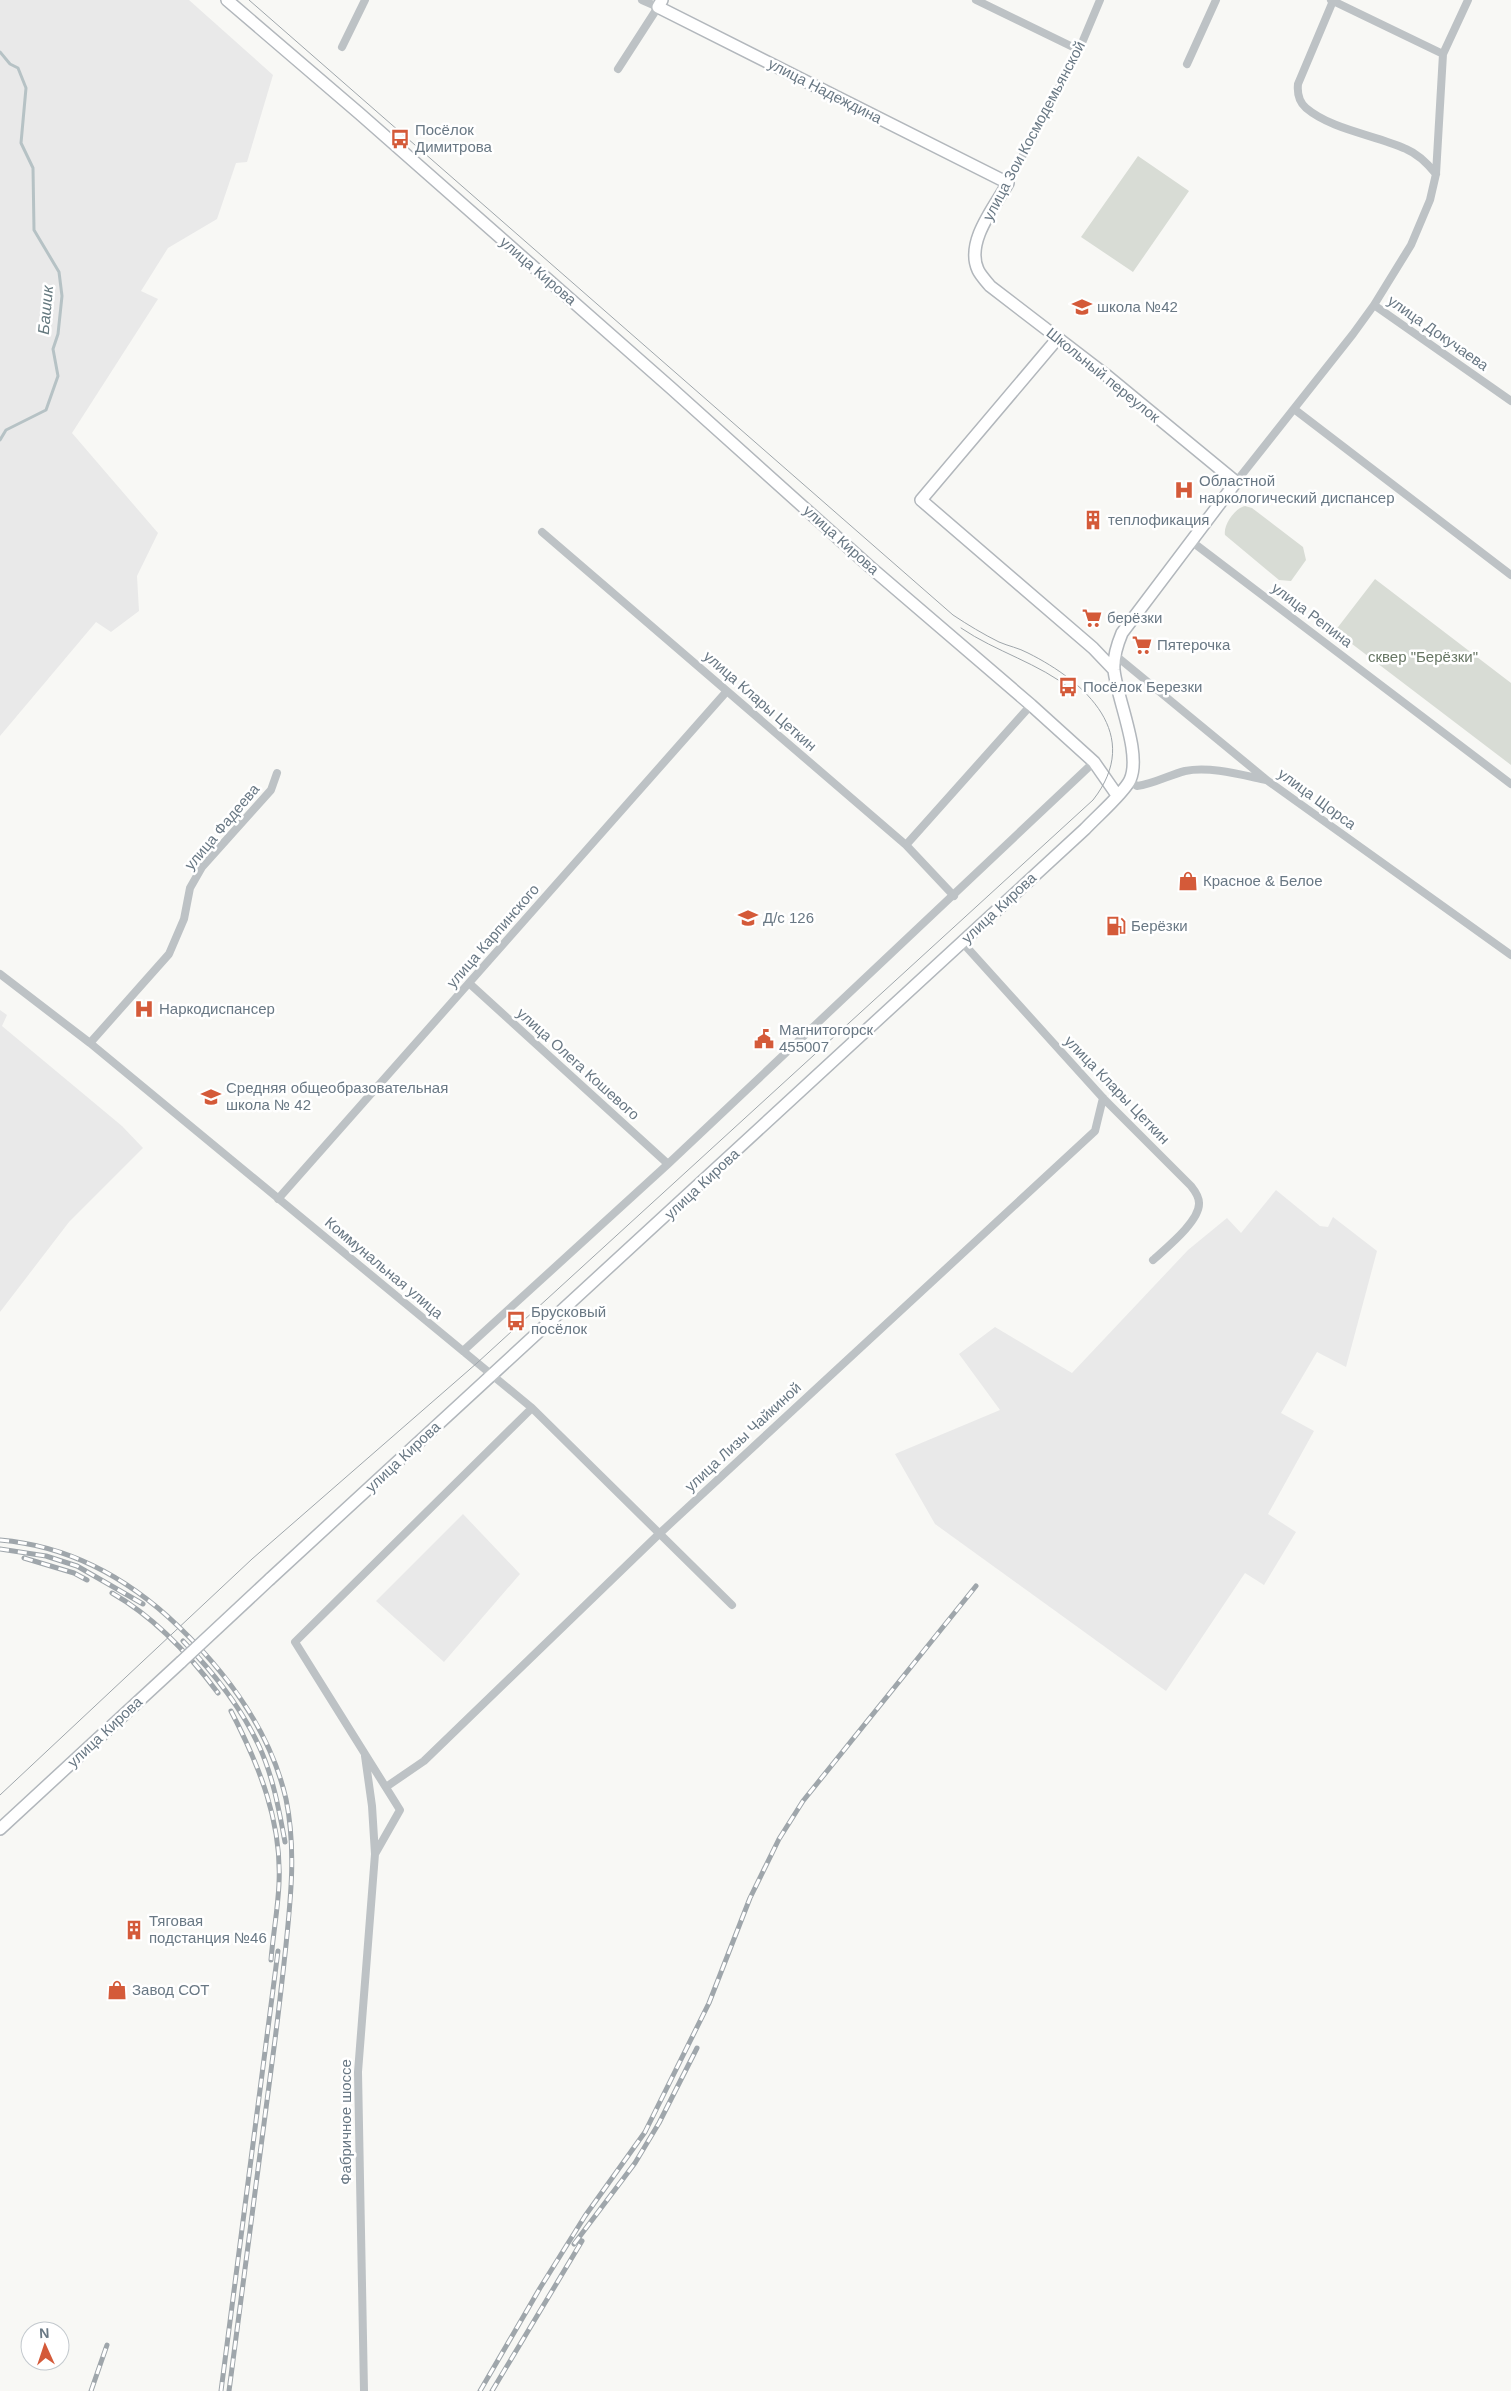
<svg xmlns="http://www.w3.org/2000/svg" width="1511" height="2391" font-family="Arial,sans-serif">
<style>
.built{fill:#e9e9e9}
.green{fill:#d8dcd5}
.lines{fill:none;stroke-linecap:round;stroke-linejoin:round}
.stream{stroke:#b6c2c5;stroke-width:3}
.secondary-casing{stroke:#b2b7bc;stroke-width:14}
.street{stroke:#bdc2c5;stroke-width:8}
.secondary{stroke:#fff;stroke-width:11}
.tram{stroke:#9fa6ab;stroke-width:1}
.rail-casing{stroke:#9fa6ab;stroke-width:5}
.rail{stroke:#fff;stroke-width:3;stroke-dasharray:9;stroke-linecap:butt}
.secondary-bridge-casing{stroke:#b2b7bc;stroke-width:14;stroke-linecap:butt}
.secondary-bridge{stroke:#fff;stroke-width:11}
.labels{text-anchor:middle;stroke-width:5;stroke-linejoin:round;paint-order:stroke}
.street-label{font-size:15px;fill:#697884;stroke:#fff}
.poi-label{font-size:15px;fill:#697884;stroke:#fff;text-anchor:start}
.park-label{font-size:15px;fill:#677664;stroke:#fff}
.water-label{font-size:16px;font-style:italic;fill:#65797f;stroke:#fff}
</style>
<rect width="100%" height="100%" fill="#f8f8f5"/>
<path class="built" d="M0,0h189l84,75 -26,87 -11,1 -19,56 -49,29 -27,43 17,8 -86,134 86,100 -21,43 2,35 -28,21 -15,-10 -96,114z
M0,1010l7,5 -5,11 120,100 21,22 -74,74 -69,90z
M1276,1190l44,36 8,1 5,-10 44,34 -31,116 -29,-15 -36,61 33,18 -46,83 28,18 -32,53 -19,-12 -79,118 -231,-167 -40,-70 105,-44 -41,-56 36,-27 77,46 116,-123 39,-32 14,15z
M463,1514l57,60 -76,88 -68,-61z"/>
<path class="green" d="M1138,156l51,35 -56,81 -52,-35z
M1245,506l7,2 51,39 3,13 -15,21 -12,-1 -54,-45c-2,-10 10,-27 20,-29z
M1375,579l136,104v82l-176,-134z"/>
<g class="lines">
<path class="stream" d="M0,52l10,12 8,4 8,20 -5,55 12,25 1,62 25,42 3,24 -4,38 -5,15 5,27 -12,34 -40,20 -6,10"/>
<defs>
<path id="secondary" d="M227,0l133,114 311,274 198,178 162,139 63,57 23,33
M1058,338l-137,162 172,148 21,22
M270,1579l815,-750c11,-12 39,-36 45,-49 12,-26 -13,-81 -16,-110 -1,-13 3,-25 8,-37l114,-151 -130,-107 -116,-89c-4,-5 -9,-10 -12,-16 -13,-28 17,-64 30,-87l-350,-176 4,-7
M0,1829l181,-167"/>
</defs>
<use href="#secondary" class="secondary-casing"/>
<path class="street" d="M976,0l103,50
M1331,0l112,54
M1333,1l-35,83c-1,10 1,18 8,24 26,22 70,27 100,41 12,5 22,15 30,25
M342,47l23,-47
M1187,64l29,-64
M618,69l40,-62 -16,-7
M1008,183l71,-133 21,-50
M1374,305l137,96
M1294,409l217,166
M1236,482l117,-148 21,-29 37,-60 19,-45 6,-26 7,-120 25,-54
M542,532l364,313 48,51
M1191,541l320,243
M1115,655l153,126 243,174
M1130,781l7,5c17,-2 32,-11 48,-15 25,-5 57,4 81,9
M906,845l125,-140
M962,942l141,156 88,88c4,5 8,11 8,17 1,18 -33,45 -46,57
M0,974l90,69 442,365 200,197
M470,984l198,180
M90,1043l79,-89 15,-35 6,-31 12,-21 69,-77 6,-17
M278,1199l449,-508
M463,1351l205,-187 426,-402
M365,1756l7,50 3,48
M386,1787l38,-26 235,-227 436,-403 8,-33
M364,2391l-6,-319 17,-218 25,-44 -105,-168 237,-234"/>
<use href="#secondary" class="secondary"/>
<path class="tram" d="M961,628c35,24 78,35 111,62
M0,1795l252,-236 225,-196 616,-563c51,-65 -7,-118 -65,-147 -9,-5 -20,-7 -29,-11 -16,-8 -31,-17 -46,-27l-704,-615"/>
<defs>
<path id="rail" d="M0,1540c70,6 128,38 178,86 50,48 92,104 108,173 10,49 5,97 0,146 -4,37 -8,73 -13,110 -15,112 -29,224 -44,336
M0,1549l46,7 31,10 66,38
M24,1558l50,15 13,7
M112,1593c42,24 77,61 106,100
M183,1641c30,31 58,66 76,105 14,30 20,64 26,96
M231,1711c28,54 51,111 48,172 -1,26 -6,51 -8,77
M574,2244l61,-81 24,-40 38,-75
M91,2391l16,-46
M221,2391l57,-440
M480,2391l60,-103 45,-72 60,-84 64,-129 41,-105 29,-59 24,-38 173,-215
M492,2391l90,-150"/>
</defs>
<use href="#rail" class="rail-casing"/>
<use href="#rail" class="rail"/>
<defs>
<path id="secondary-bridge" d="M181,1662l89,-83"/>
</defs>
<use href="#secondary-bridge" class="secondary-bridge-casing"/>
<use href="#secondary-bridge" class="secondary-bridge"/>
</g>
<defs>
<symbol id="bus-bare" viewBox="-9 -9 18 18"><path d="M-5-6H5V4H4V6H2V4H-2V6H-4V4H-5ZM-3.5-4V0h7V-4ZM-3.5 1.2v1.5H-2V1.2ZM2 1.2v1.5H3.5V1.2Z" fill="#d45a39" stroke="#fff" stroke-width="2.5" paint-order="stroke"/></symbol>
<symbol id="school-bare" viewBox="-9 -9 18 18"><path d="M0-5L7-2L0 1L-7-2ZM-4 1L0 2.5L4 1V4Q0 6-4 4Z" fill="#d45a39" stroke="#fff" stroke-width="2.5" paint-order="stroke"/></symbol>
<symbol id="hospital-bare" viewBox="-9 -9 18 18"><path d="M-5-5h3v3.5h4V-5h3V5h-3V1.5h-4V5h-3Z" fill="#d45a39" stroke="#fff" stroke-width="2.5" paint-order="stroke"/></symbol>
<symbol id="building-bare" viewBox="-9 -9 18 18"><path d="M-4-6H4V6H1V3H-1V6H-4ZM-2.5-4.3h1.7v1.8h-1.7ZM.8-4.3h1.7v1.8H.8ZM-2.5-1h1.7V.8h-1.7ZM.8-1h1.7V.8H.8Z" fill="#d45a39" stroke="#fff" stroke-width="2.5" paint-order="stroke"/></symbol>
<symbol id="supermarket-bare" viewBox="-9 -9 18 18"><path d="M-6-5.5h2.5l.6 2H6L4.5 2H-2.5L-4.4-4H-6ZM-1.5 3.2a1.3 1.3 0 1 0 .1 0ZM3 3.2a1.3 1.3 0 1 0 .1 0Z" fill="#d45a39" stroke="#fff" stroke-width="2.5" paint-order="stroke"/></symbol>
<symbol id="shop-bare" viewBox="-9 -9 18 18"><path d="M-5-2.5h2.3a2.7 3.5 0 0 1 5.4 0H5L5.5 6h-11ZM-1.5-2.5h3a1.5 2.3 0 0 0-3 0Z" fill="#d45a39" stroke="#fff" stroke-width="2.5" paint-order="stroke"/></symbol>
<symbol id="fuel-bare" viewBox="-9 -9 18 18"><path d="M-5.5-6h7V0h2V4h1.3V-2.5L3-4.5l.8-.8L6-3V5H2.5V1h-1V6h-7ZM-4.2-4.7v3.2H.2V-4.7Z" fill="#d45a39" stroke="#fff" stroke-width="2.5" paint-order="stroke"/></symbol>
<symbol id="civic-bare" viewBox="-9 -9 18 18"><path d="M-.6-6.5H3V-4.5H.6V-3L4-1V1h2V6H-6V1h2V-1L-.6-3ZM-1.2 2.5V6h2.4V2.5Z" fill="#d45a39" stroke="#fff" stroke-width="2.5" paint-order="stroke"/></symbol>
</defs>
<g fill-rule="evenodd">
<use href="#bus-bare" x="386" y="125" width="28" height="28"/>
<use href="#school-bare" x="1068" y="293" width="28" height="28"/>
<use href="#hospital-bare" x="1170" y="476" width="28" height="28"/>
<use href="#building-bare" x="1079" y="506" width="28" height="28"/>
<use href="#supermarket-bare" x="1078" y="604" width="28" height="28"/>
<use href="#supermarket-bare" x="1128" y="631" width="28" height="28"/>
<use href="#bus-bare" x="1054" y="673" width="28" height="28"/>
<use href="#shop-bare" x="1174" y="867" width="28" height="28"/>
<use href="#school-bare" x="734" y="904" width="28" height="28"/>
<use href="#fuel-bare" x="1102" y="912" width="28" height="28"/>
<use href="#hospital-bare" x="130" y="995" width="28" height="28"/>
<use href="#civic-bare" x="750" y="1025" width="28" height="28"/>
<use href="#school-bare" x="197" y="1083" width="28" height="28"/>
<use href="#bus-bare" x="502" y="1307" width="28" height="28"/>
<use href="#building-bare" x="120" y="1916" width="28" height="28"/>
<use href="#shop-bare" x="103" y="1976" width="28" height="28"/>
</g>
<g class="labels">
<g class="street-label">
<text transform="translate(825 91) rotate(27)" y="5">улица Надеждина</text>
<text transform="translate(1034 131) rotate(-62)" y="5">улица Зои Космодемьянской</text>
<text transform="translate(538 271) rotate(41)" y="5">улица Кирова</text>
<text transform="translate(1438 333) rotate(35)" y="5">улица Докучаева</text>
<text transform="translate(1103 375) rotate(39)" y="5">Школьный переулок</text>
<text transform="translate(841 540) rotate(42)" y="5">улица Кирова</text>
<text transform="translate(1312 615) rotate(37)" y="5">улица Репина</text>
<text transform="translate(760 701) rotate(41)" y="5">улица Клары Цеткин</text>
<text transform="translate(1317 799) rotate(36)" y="5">улица Щорса</text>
<text transform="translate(222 827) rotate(-50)" y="5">улица Фадеева</text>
<text transform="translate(999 908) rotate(-43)" y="5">улица Кирова</text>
<text transform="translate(493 936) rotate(-49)" y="5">улица Карпинского</text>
<text transform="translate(578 1064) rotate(42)" y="5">улица Олега Кошевого</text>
<text transform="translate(1117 1090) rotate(46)" y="5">улица Клары Цеткин</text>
<text transform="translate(702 1184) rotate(-43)" y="5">улица Кирова</text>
<text transform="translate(384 1268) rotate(40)" y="5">Коммунальная улица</text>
<text transform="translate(743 1437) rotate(-43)" y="5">улица Лизы Чайкиной</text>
<text transform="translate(403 1457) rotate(-43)" y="5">улица Кирова</text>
<text transform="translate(105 1732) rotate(-43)" y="5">улица Кирова</text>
<text transform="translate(346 2122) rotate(-90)" y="5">Фабричное шоссе</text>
</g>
<g class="poi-label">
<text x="415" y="135">Посёлок<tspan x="415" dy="17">Димитрова</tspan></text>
<text x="1097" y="312">школа №42</text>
<text x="1199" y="486">Областной<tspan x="1199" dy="17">наркологический диспансер</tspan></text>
<text x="1108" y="525">теплофикация</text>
<text x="1107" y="623">берёзки</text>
<text x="1157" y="650">Пятерочка</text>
<text x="1083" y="692">Посёлок Березки</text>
<text x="1203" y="886">Красное &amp; Белое</text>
<text x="763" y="923">Д/с 126</text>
<text x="1131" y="931">Берёзки</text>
<text x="159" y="1014">Наркодиспансер</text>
<text x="779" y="1035">Магнитогорск<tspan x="779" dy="17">455007</tspan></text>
<text x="226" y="1093">Средняя общеобразовательная<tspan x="226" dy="17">школа № 42</tspan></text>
<text x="531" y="1317">Брусковый<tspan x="531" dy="17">посёлок</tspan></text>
<text x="149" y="1926">Тяговая<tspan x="149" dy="17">подстанция №46</tspan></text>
<text x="132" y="1995">Завод СОТ</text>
</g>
<g class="park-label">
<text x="1423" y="662">сквер "Берёзки"</text>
</g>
<g class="water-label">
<text transform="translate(45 310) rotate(-85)" y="6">Башик</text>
</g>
</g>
<g transform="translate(45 2346) rotate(357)"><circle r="24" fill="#ffffff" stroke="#c3c9ce"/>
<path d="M0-4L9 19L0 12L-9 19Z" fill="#d45a39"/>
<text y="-8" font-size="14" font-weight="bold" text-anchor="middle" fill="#697884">N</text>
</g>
</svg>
